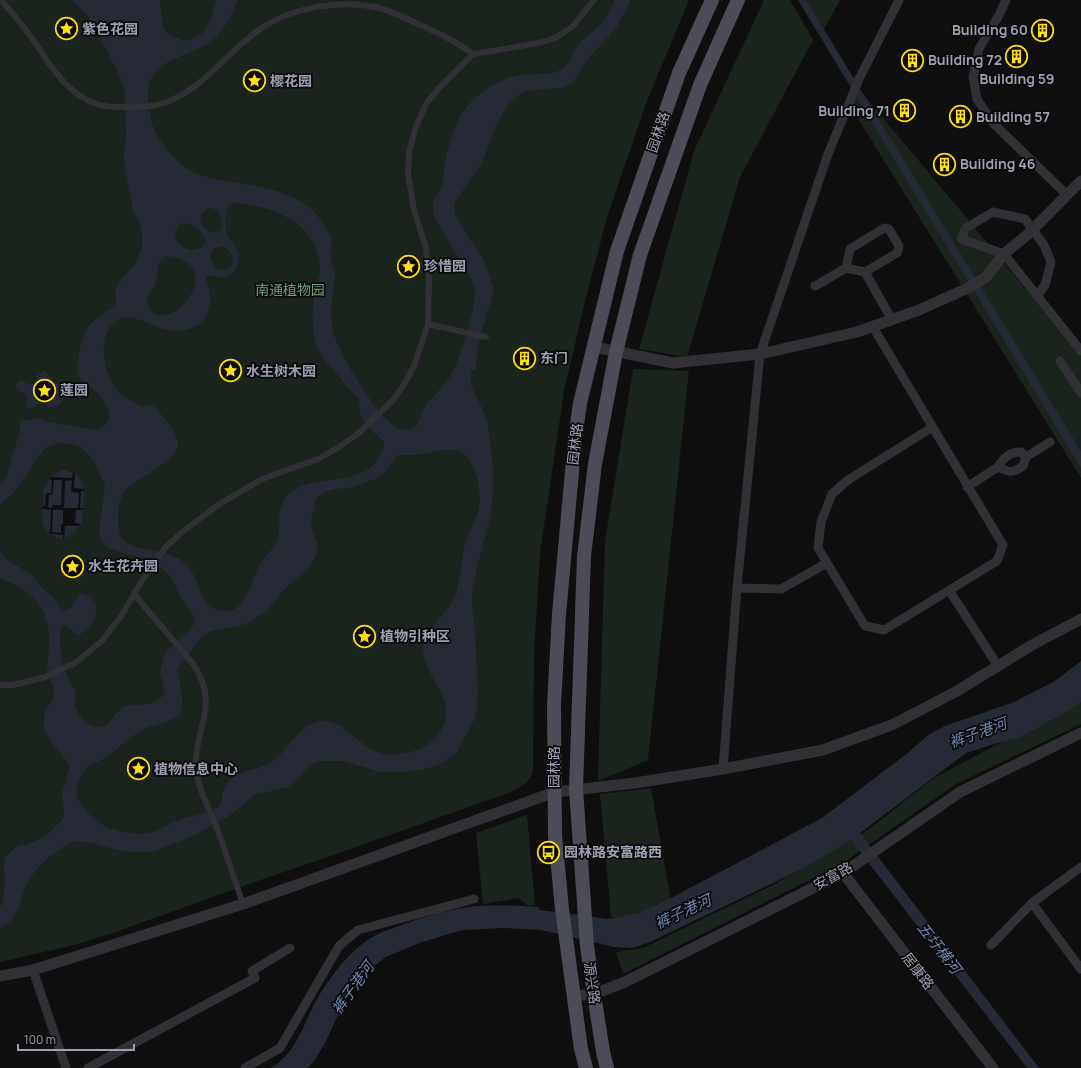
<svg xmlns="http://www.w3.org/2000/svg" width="1081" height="1068" font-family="Manrope,'Noto Sans SC',sans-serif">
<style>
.green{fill:#1b231d}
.water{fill:#252a34;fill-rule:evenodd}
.pier{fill:#0f0f10;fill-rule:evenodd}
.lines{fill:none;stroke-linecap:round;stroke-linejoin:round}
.pedestrian{stroke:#303035;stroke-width:6}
.minor{stroke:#303035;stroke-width:9}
.tertiary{stroke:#303035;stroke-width:11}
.primary{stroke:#4b4c55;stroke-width:14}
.labels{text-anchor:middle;stroke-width:3.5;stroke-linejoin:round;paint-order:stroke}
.poi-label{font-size:14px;font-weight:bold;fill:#9fa1b2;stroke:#0a0a0b;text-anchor:start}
.street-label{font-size:14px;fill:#9fa1b2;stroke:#0a0a0b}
.park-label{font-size:14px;fill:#749f7f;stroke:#0a0a0b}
.water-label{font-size:15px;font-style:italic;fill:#7387b0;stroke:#0a0a0b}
</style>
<rect width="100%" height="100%" fill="#0f0f10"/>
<path class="green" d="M0,0h689l-42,101 -39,113 -22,83 -22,94 -24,162 -6,102 -1,115c-2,13 -15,18 -25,23l-166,59 -96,33 -133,48 -35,11 -78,18z
M764,0h26l23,40 -73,137 -53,180 -48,-8 55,-198z
M801,0h39l-19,35z
M853,82l228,273v123l-229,-369z
M633,369l56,2 -41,389 -50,21 7,-240z
M1081,695v29l-125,60 -113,79 -220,111 -7,-22 27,-4 130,-63 95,-55 66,-52 104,-55z
M651,788l21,118 -33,15 -28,-4 -11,-123z
M527,815l8,90 -7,1 -9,-8 -36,6 -7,-71z"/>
<path class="water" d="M71,0h89c1,8 1,20 4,28 3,6 9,8 15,11 5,3 9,2 15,-1 16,-7 18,-22 22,-38h22c-4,14 -17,36 -31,44 -30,18 -66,16 -58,64 2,12 4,23 12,33 8,12 18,22 30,30 8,4 17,6 26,8 31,7 65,7 92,28 10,7 16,21 23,31 -2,8 -2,16 0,24 1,4 3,8 3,12 -1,20 -7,36 -2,57 4,19 51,102 73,99 15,-1 14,-20 23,-29 8,-9 17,-17 23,-28 9,-16 26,-70 22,-87 -4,-14 -13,-25 -21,-37 -6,-10 -12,-21 -19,-31 0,-5 -2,-11 -1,-15 2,-6 7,-11 9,-16 2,-8 1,-17 3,-24 3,-17 10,-41 20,-54 12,-16 31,-28 50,-33 14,-4 35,1 47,-7 8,-5 10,-15 15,-23 5,-7 13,-12 20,-18 8,-8 13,-18 18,-28h16l-14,27 -30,33 -14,22 -11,6 -29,2 -9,2 -8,5 -8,8 -10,16 -16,42 -27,39 -1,5 2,9 27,43 10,26v7l-16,58 -1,20 -5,1v11l2,8 9,18 6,16 5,46v19l-2,25 -14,55 -5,24v14l3,24 3,59 -1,19 -3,11 -18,34 -18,11 -18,5 -20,2h-19l-38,-11h-23l-7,3 -26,24 -31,6 -27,22 -35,20 -39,15 -18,2 -15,-2 -35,-9 -11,-1 -12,6 -15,10 -14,14 -9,14 -8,25 -6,10 -12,9v-21l3,-8 2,-17 -1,-20 1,-6 11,-10 17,-5 10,-5 6,-4 12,-12 3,-5v-5l-2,-18 7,-25c-5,-18 -22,-22 -25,-45 -1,-15 7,-17 10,-28 1,-6 -6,-20 -7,-27 0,-10 3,-21 2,-31 -1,-33 -20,-47 -49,-59v-27l6,8 26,16 6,9 15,13 9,14 7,-2 12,-16c7,1 13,6 16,12 0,12 -7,27 -20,30l-10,-10h-2l-4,2c-2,16 -1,34 6,48 2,6 6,11 8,16 2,5 -1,11 0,15 3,10 13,21 24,21 14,0 15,-19 28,-21 14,-3 30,1 38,-14l-5,-19 4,-16 4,-7 22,-20 4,-6 1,-4 -5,-10 -11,-14 -3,-10 -6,-10 -9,-8 -13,-8 -40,-12 -6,-7 -3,-8 6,-47 -11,-25 -10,-11 -7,-5 -16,-2 -10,2 -8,5 -22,33 -8,10 -13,12v-21l6,-5 14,-49 1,-9 20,-3 8,4 45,8c23,-6 16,-23 3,-37 -6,-6 -19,-12 -20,-22 0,-11 5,-35 11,-44 3,-4 7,-8 11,-11 6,-4 13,-7 18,-12l-2,-11 1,-5 6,-10 13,-14 7,-17v-16l-2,-7 -7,-14 -8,-40 -1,-13 2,-20 -1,-46 -8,-20 -24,-48 -7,-9zM234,203c40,2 87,22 86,69 0,5 -3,10 -4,15 -3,15 -5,33 -2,49 2,17 13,26 23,38 7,9 14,18 22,26 1,6 0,11 2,16 3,11 17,18 23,27 0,7 -2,11 -6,16 -22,35 -87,5 -98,52 -2,10 1,21 -3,30 -4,9 -13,16 -18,25 -8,14 -13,47 -34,45 -4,-1 -10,-1 -14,-4 -10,-7 -11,-19 -16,-29 -3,-8 -10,-16 -17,-20 -14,-8 -51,-8 -56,-20 -4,-8 -4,-18 -4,-27 1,-5 2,-12 5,-17 10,-16 54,-31 55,-49 1,-12 -16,-29 -23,-38l-4,-2 -9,2c-9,-5 -21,-11 -27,-20 -13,-17 -19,-60 7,-69 11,-4 30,8 41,11 14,4 32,2 41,-10 10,-13 6,-27 2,-41v-2l3,-1c11,3 21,4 27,-7 1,-4 3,-8 3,-12 -1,-9 -9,-15 -12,-22 -3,-6 -2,-22 2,-28 2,-1 4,-2 5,-3zM208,208c8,-1 14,7 14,14 2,26 -38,-1 -14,-14zM184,223c9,1 20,10 22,19 -10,15 -30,7 -31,-9l3,-7zM222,246c20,10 9,31 -8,22l-4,-12 4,-7zM167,256c63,7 5,79 -16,54 -1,-2 -3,-5 -4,-8 0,-8 7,-13 9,-20 2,-6 1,-14 4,-20 2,-4 4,-5 7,-6zM444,450c4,0 10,-1 15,1 17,7 23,41 20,57 -3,14 -12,26 -15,40 -3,16 -3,35 -10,50 -7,16 -25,28 -30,45 -7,30 37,56 17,87 -4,7 -10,13 -17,17 -6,3 -13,5 -20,6 -31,8 -45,-16 -69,-30 -31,-13 -43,26 -64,39 -12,8 -26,7 -37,15 -4,3 -9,9 -11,14 -1,4 -1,11 -4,15 -8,7 -30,10 -40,14 -11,3 -19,11 -30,13 -11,2 -23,0 -33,-3 -16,-4 -27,-14 -36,-27 -7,-11 -3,-26 7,-35 6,-5 15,-8 21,-12 13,-9 23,-21 37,-27 10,-5 28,-6 35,-16 6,-8 -1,-32 -3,-42l1,-4 24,-30 9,-6 36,-7 8,-5 11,-8 18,-21 25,-23 6,-9 2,-7v-7l-5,-15 -1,-9 4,-17 3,-6 6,-4 9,-4 18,-1 24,-9 8,-5 13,-17 5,-2h14z
M798,0h8l275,451v17z
M42,371h4l8,11 15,5 2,8 -2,2 -6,2 -4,6 -6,3 -11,-6 -13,7 -3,-3 1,-10 -2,-2 -9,-4 -1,-5 5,-4c7,1 9,6 17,1l1,-7z
M61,470h5l11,5 6,8 1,6 -2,34 -12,13 -9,3 -4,-1 -11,-7 -4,-8 2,-34 7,-12z
M1081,661v41l-15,10 -45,25 -27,7 -28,9 -106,80 179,235h-12l-176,-228 -45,27 -156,75 -18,6 -18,-1 -73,-17 -37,-2 -42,2 -43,13 -33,14 -16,12 -14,16 -17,28 -15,32 -10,16 -7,7h-36c29,-18 32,-47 49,-74 13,-21 34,-48 56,-59 7,-4 14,-5 20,-8 27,-10 55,-19 83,-21 20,-2 40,0 60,1l1,3 68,9 31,-6 32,-15 151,-80 87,-66 19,-17 17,-9 69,-24 41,-21z"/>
<path class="pier" d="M73,472l2,2 -1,14 10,1v2h-3l-1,17h3v2h-7l-1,13 6,1 -2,2h-14l-1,13h-1v-4l-12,-1 -3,-2h2l1,-22 -8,-1v-3h2l1,-13h5l1,-13 -3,-1 2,-2 21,1zM54,480h8l-1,25h-9v3l-4,-1 1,-12h3zM72,480l-1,12 8,1 -1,15h-14l1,-27zM53,510h10v14h-2v9l-9,-1z"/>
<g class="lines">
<path class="pedestrian" d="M1,0c10,12 21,24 30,37 17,24 31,51 58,64 14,7 29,6 44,6 8,-1 17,0 24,-2 45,-11 69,-54 106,-78 31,-20 76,-27 113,-20 15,4 30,11 44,18 19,8 37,17 53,29
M428,324l58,13
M518,353l16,5
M134,594l59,70c30,44 -3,67 4,111 2,15 12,34 18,48 10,27 19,54 28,81
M0,685h13l21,-5 11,-3 30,-14 27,-22 19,-25 27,-45 17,-23 17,-16 36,-27 44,-26 56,-20 21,-12 20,-14 35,-34 8,-11 12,-22 14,-42 1,-48 -3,-28 -12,-38 -6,-36 1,-21 6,-24 11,-25 13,-16 34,-34 43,-7 27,-5 12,-4 17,-11 22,-27"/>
<path class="minor" d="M1006,0l-7,15 -20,34 -6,28 4,22 16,24 74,72
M846,268l4,-19 34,-21 5,1 10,17 -2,7 -32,19
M815,286l31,-18 19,4 27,48
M1037,296l8,-11 6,-23 -7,-17 -19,-26 -32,-7 -27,16 -5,11 43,15 77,97
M873,327l130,218 -6,16 -113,69 -19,-4 -47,-78 3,-26 11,-28 16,-14 83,-52
M1060,361l21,32
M1026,457l-5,-5c-10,-1 -18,6 -23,15 12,6 15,6 25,-1l3,-9 24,-15
M967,487l31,-20
M737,588l44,1 46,-26
M949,590l49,76
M723,769l14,-181 23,-234 68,-200 31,-75 40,-79
M1032,903l49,66
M991,945l41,-42 49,-36
M33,970l33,98
M88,1068l167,-90 -3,-7 38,-23
M245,1068l35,-20 59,-102 19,-16 116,-31"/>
<path class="tertiary" d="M594,347l79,16 87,-9 97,-22 62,-22 49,-22 17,-10 19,-24 23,-19 54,-54
M843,873l150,195
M0,976l33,-6 210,-66 312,-112 80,-9 88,-14 100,-19 71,-26 63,-33 75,-46 49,-26
M574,996l20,-2 31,-12 218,-109 117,-81 121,-59"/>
<path class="primary" d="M586,1068l-5,-19 -19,-140 -7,-74 -1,-130 5,-91 16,-175 5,-36 37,-152 62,-178 33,-73
M607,1068l-4,-16 -9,-58 -7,-48 -11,-157 8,-233 11,-92 21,-112 24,-97 60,-170 38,-85"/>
</g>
<defs>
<symbol id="sight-ring" viewBox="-11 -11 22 22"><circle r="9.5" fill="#0a0a0b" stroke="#fbdd1b" stroke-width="1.5"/><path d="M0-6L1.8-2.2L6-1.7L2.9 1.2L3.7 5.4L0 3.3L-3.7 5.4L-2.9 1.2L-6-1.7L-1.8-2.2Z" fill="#fbdd1b"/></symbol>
<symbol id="building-ring" viewBox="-11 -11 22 22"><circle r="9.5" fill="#0a0a0b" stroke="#fbdd1b" stroke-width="1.5"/><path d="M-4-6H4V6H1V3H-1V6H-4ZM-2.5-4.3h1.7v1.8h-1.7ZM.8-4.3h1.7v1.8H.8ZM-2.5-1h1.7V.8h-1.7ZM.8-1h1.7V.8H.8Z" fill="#fbdd1b"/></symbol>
<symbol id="bus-ring" viewBox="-11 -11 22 22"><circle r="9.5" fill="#0a0a0b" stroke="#fbdd1b" stroke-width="1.5"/><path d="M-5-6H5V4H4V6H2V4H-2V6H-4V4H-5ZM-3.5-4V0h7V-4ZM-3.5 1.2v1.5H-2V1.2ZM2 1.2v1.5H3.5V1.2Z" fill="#fbdd1b"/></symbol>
</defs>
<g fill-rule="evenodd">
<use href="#sight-ring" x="54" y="16" width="25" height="25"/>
<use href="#building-ring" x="1030" y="18" width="25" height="25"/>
<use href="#building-ring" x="1004" y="44" width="25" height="25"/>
<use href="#building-ring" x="900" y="48" width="25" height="25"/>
<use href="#sight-ring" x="242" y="68" width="25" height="25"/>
<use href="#building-ring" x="892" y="98" width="25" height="25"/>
<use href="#building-ring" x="948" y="104" width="25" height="25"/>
<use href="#building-ring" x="932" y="152" width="25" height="25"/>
<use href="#sight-ring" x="396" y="254" width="25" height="25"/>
<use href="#building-ring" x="512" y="346" width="25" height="25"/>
<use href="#sight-ring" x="218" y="358" width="25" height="25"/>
<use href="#sight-ring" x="32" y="378" width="25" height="25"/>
<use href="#sight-ring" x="60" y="554" width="25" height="25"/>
<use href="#sight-ring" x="352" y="624" width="25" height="25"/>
<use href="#sight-ring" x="126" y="756" width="25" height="25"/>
<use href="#bus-ring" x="536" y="840" width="25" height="25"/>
</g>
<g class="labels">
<g class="poi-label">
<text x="82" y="34">紫色花园</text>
<text x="1028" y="35" text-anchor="end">Building 60</text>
<text x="928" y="65">Building 72</text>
<text x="1017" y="84" text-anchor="middle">Building 59</text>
<text x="270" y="86">樱花园</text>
<text x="890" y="116" text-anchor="end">Building 71</text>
<text x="976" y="122">Building 57</text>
<text x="960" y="169">Building 46</text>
<text x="424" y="271">珍惜园</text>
<text x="540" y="363">东门</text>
<text x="246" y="376">水生树木园</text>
<text x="60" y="395">莲园</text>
<text x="88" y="571">水生花卉园</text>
<text x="380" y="641">植物引种区</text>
<text x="154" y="774">植物信息中心</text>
<text x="564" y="857">园林路安富路西</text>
</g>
<g class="street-label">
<text transform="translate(658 132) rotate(-71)" y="5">园林路</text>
<text transform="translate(575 444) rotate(-83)" y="5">园林路</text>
<text transform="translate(554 767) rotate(-90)" y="5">园林路</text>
<text transform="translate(833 876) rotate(-29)" y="5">安富路</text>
<text transform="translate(918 971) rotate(52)" y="5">居康路</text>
<text transform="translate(592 983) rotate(82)" y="5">源兴路</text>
</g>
<g class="park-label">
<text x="290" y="295">南通植物园</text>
</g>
<g class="water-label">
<text transform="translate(978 733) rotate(-20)" y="5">裤子港河</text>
<text transform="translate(683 912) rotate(-25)" y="5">裤子港河</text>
<text transform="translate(939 948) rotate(52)" y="5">五圩横河</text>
<text transform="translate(353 988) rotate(-54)" y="5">裤子港河</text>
</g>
</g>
<path d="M18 1044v6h116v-6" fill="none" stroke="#9fa1b2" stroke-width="2"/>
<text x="24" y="1044" font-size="12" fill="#9fa1b2" stroke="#0a0a0b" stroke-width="3" paint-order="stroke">100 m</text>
</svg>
